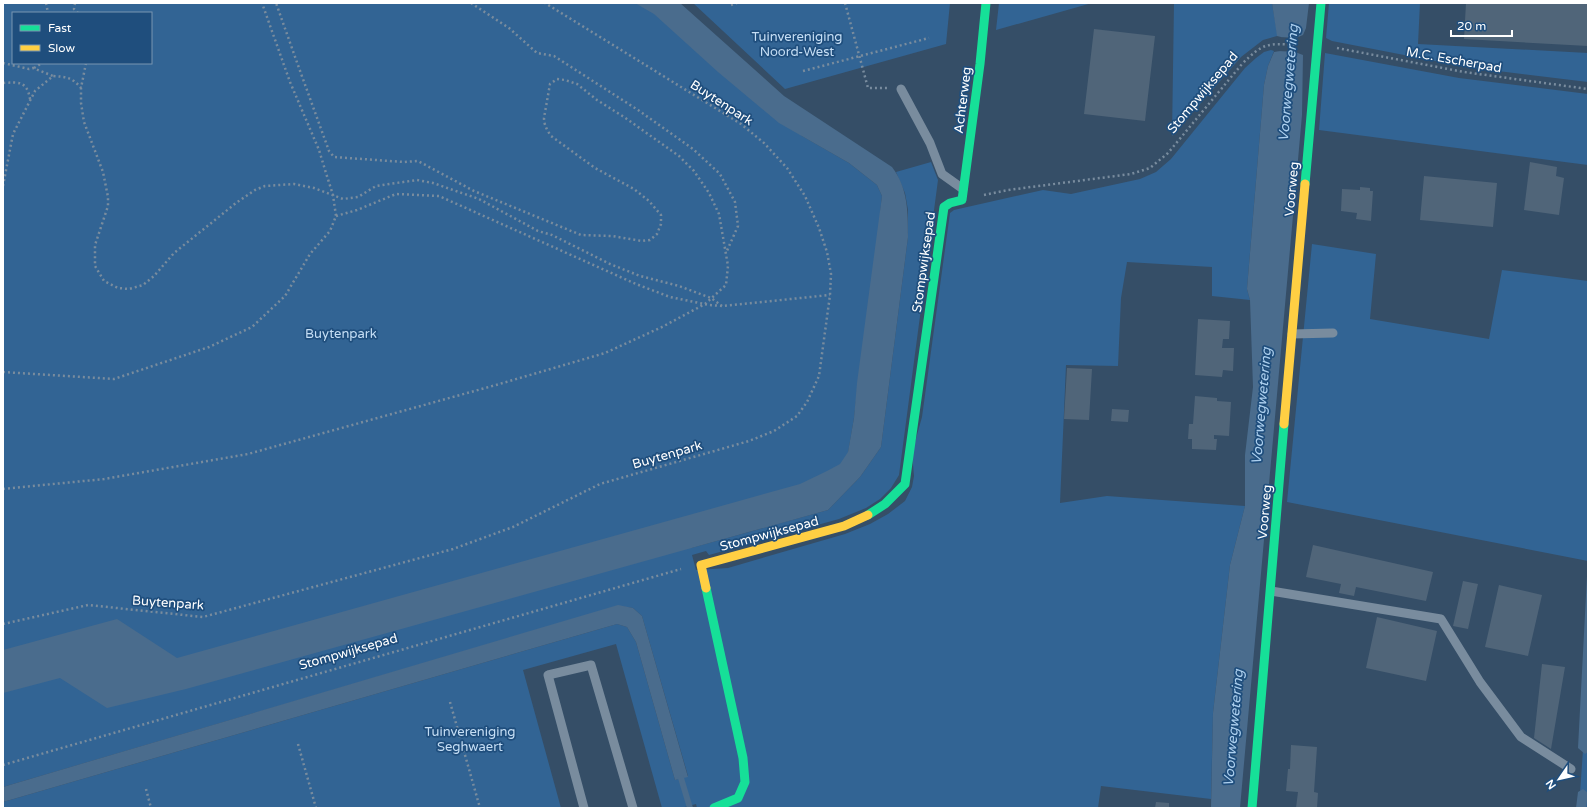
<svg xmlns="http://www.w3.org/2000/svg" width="1591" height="811" font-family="'Varela Round',sans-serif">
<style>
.green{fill:#326494;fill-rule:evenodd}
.water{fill:#4a6c8d}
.pier{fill:#354e67}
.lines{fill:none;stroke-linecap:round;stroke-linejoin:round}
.stream{stroke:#4a6c8d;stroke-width:6}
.building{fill:#506579}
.path{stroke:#798c9e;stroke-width:2.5;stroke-dasharray:2 3;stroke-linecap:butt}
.lane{stroke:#798c9e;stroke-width:9}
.fast{stroke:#16e098;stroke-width:9}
.slow{stroke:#ffcf43;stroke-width:9}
.labels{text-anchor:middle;stroke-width:3.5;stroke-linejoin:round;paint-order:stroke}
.park-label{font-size:13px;fill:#c5def5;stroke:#1f4e7d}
.street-label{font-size:13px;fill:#fff;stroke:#1f4e7d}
.water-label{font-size:14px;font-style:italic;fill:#add0ef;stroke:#1f4e7d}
</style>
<rect width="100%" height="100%" fill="#354e67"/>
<path class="green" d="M3,3h664l135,133 47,27 28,22 5,11 -2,17 2,3 -25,175 -3,27 -12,70 -154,46 3,14 137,-38 32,-33 21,-30 27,-210v-27l-3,-17 -9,-21 35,-10 7,18 -39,295 -8,13 -11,11 -14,9 -27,11 -130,36 -3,-4 -14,4 4,15 32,-2 117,-34 25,-10 18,-10 17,-13 7,-14 2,-11 -2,-23 10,-36 28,-204 4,-3 89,-20 28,4 69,-15 16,-7 15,-13 74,-91 11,-10 8,-6 7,-2 3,1 -6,15 -4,19 -17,204 3,11 -38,-4v-29l-85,-5 -6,36 -3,68 -52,-1 -6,138 47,-7 138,10 -15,59 -17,148 -2,86 -110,-13 -3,22h-401l-1,-4 -15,4h-19l-46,-164 -93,26 38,138h-558v-6l614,-178 10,3 9,15 39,138 13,-4 -46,-160 -9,-8 -15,-2 -615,181zM13,13h138v50h-138z
M693,3h257l-4,41 -161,45z
M999,3h93l-96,27z
M1174,3h98l5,29v4l-14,4 -22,17 -69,79z
M1329,3h91l-2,41 170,9v29l-122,-15 -134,-26 -6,-3z
M1325,53l134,25 129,16v71l-269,-35z
M1312,244l64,10 -6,65 119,20 13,-69 86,11v280l-301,-59z
M1588,677v131h-9z"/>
<path class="water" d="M635,3h45l104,93 108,71c16,21 16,45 16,70l-27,210 -21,30 -32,33 -642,179 -79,19 -47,-30 -57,15v-43l114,-31 60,39 623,-174 27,-13 13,-7 8,-12 6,-34 3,-35 25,-187 -5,-11 -28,-22 -70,-40 -61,-51 -64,-58z
M1272,3h37l-3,25 -3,7 -7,3 -1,14 8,3 -1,60 -62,693h-29l2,-95 17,-148 15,-59v-51l8,-68 -3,-87 -3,-11 17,-204 4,-19 6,-14 6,-1 1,-14 -4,-1z
M1588,557v195l-3,2 -7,-6z
M618,605l15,3 9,8 46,161 -13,3 -39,-138 -9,-15 -10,-3 -614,178v-15z
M1583,789l5,4 -2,15h-10l2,-16z"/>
<path class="pier" d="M1279,37l19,1 -1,14 -19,-1z"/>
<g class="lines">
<path class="stream" d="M681,778l9,30"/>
</g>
<path class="building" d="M1466,3h122v43l-124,-7z
M1094,29l61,7 -10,85 -61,-7z
M1530,162l27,5 -1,9 8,2 -5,37 -35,-5z
M1424,176l73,7 -4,44 -73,-7z
M1360,187l10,1v3h3l-2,30 -15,-2 1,-6 -16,-2 1,-22 18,1z
M1198,319l32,2 -1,18h-6l-1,9h12l-1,23 -10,-1 -1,7 -27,-2z
M1067,368l25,1 -3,51 -25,-1z
M1195,396l22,2v3l14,1 -2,34 -15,-1v4h3l-1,11 -24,-1v-10h-4l1,-15h4z
M1112,409l17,1 -1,12 -17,-1z
M1313,545l120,27 -7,29 -70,-14 -2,9 -15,-3 2,-9 -35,-7z
M1463,581l15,3 -10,45 -15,-3z
M1499,585l43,10 -14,61 -43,-9z
M1377,617l60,14 -11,50 -60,-13z
M1542,664l23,3 -14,82 -17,-11z
M1291,745l26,2 -3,45 4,1 -1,15h-21l2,-16 -12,-1 2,-22h2z
M1156,802l13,1v5h-14z"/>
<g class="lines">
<path class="path" d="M46,3l2,10
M75,3l-1,6 4,4
M471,3l38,25 28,25 17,3 84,54 55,39 27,25 15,28 3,24 -12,27
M845,3l23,85h19
M731,5l6,-2
M1337,48l127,24 124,17
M3,63l26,6 4,-1 20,8
M86,63l-5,25v15l3,19 19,50 5,25v9l-13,39v21l9,15 14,7 11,1 14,-4 11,-9 20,-23 62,-50 19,-13 10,-4 29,-2 20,4 29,11 15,-2 18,-11 41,-6 16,3 46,16 59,32 14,4 58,29 30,12 39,10 32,12 11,8
M34,68l8,-5
M803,71l126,-33
M3,83c16,-1 24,-2 27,16
M3,186l10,-52 22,-43 18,-15c13,1 19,1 28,12
M984,195l24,-5 123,-16 19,-6 18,-15 74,-89c21,-21 25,-21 55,-19
M336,216l21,-6 39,-16 43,2 197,88 34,13 39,8 13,1 108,-11
M3,372l111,7 95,-32 43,-20 33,-31 25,-42 20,-23 6,-15 -3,-21 -7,-22 -7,-23 -29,-68 -28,-79
M3,489l101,-10 144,-25 248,-69 109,-32 57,-26 43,-23 21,-19 2,-19 -9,-52 -10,-21 -15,-22 -15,-15 -55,-39 -27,-17 -20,-16 -12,-4 -8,-1 -7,5 -6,34c0,7 3,12 7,18l44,32 39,21 15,12 12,14v9l-4,10 -7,6 -8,1 -30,-5 -31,-1 -107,-44 -56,-30 -14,1 -70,-5 -5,-6 -30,-83 -23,-65
M3,624l85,-19 115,12 250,-68 60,-22 87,-43 149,-43 25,-10 23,-15 10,-14 12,-26 11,-81 1,-21 -4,-22 -8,-24 -14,-32 -18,-28 -23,-25 -23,-19 -196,-121
M450,702l30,106
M298,744l18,64
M3,765l678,-196
M146,789l5,19"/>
<path class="lane" d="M901,89l29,54 12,31 21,15
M1292,334l41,-1
M1271,591l170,28 39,63 41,55 50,32
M584,808l-36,-133 43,-10 42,143"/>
<path class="fast" d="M1305,184l16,-181
M868,515l17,-11 20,-20 39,-277 6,-4 12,-3 18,-136 6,-61
M706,588l37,170 2,24 -7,16 -24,10
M1252,808l32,-384"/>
<path class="slow" d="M1284,424l21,-240
M706,588l-5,-23 143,-39 24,-11"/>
</g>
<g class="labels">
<g class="park-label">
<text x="797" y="41">Tuinvereniging<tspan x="797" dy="15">Noord-West</tspan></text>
<text x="341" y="338">Buytenpark</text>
<text x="470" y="736">Tuinvereniging<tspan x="470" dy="15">Seghwaert</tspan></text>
</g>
<g class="street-label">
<text transform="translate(1454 59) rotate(10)" y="5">M.C. Escherpad</text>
<text transform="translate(1202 92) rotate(-50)" y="5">Stompwijksepad</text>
<text transform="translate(962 100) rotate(-83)" y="5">Achterweg</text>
<text transform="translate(722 102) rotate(33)" y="5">Buytenpark</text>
<text transform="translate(1291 189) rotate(-85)" y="5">Voorweg</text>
<text transform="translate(923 262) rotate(-82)" y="5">Stompwijksepad</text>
<text transform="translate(667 454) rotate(-16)" y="5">Buytenpark</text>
<text transform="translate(1264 512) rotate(-85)" y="5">Voorweg</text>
<text transform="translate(769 533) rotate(-15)" y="5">Stompwijksepad</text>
<text transform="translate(168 602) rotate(4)" y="5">Buytenpark</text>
<text transform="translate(348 651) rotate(-16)" y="5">Stompwijksepad</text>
</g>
<g class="water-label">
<text transform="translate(1288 83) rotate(-85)" y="5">Voorwegwetering</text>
<text transform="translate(1261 406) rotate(-85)" y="5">Voorwegwetering</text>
<text transform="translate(1233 728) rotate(-85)" y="5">Voorwegwetering</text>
</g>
</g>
<rect width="1591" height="811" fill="none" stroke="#ffffff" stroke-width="8"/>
<rect x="12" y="12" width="140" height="52" fill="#1f4e7d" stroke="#7995b1"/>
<rect x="20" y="25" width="20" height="6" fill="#16e098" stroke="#7995b1"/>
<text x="48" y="32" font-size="12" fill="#ffffff">Fast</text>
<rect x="20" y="45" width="20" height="6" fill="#ffcf43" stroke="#7995b1"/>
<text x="48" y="52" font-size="12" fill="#ffffff">Slow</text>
<g transform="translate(1559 779) rotate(236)" stroke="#1f4e7d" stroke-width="3" paint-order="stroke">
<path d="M0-3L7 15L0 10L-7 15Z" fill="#ffffff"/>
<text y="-6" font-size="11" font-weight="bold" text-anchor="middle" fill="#ffffff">N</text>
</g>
<path d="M1451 30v6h61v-6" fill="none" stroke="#ffffff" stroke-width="2"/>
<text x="1457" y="30" font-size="12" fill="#ffffff" stroke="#1f4e7d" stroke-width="3" paint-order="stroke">20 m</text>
</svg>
